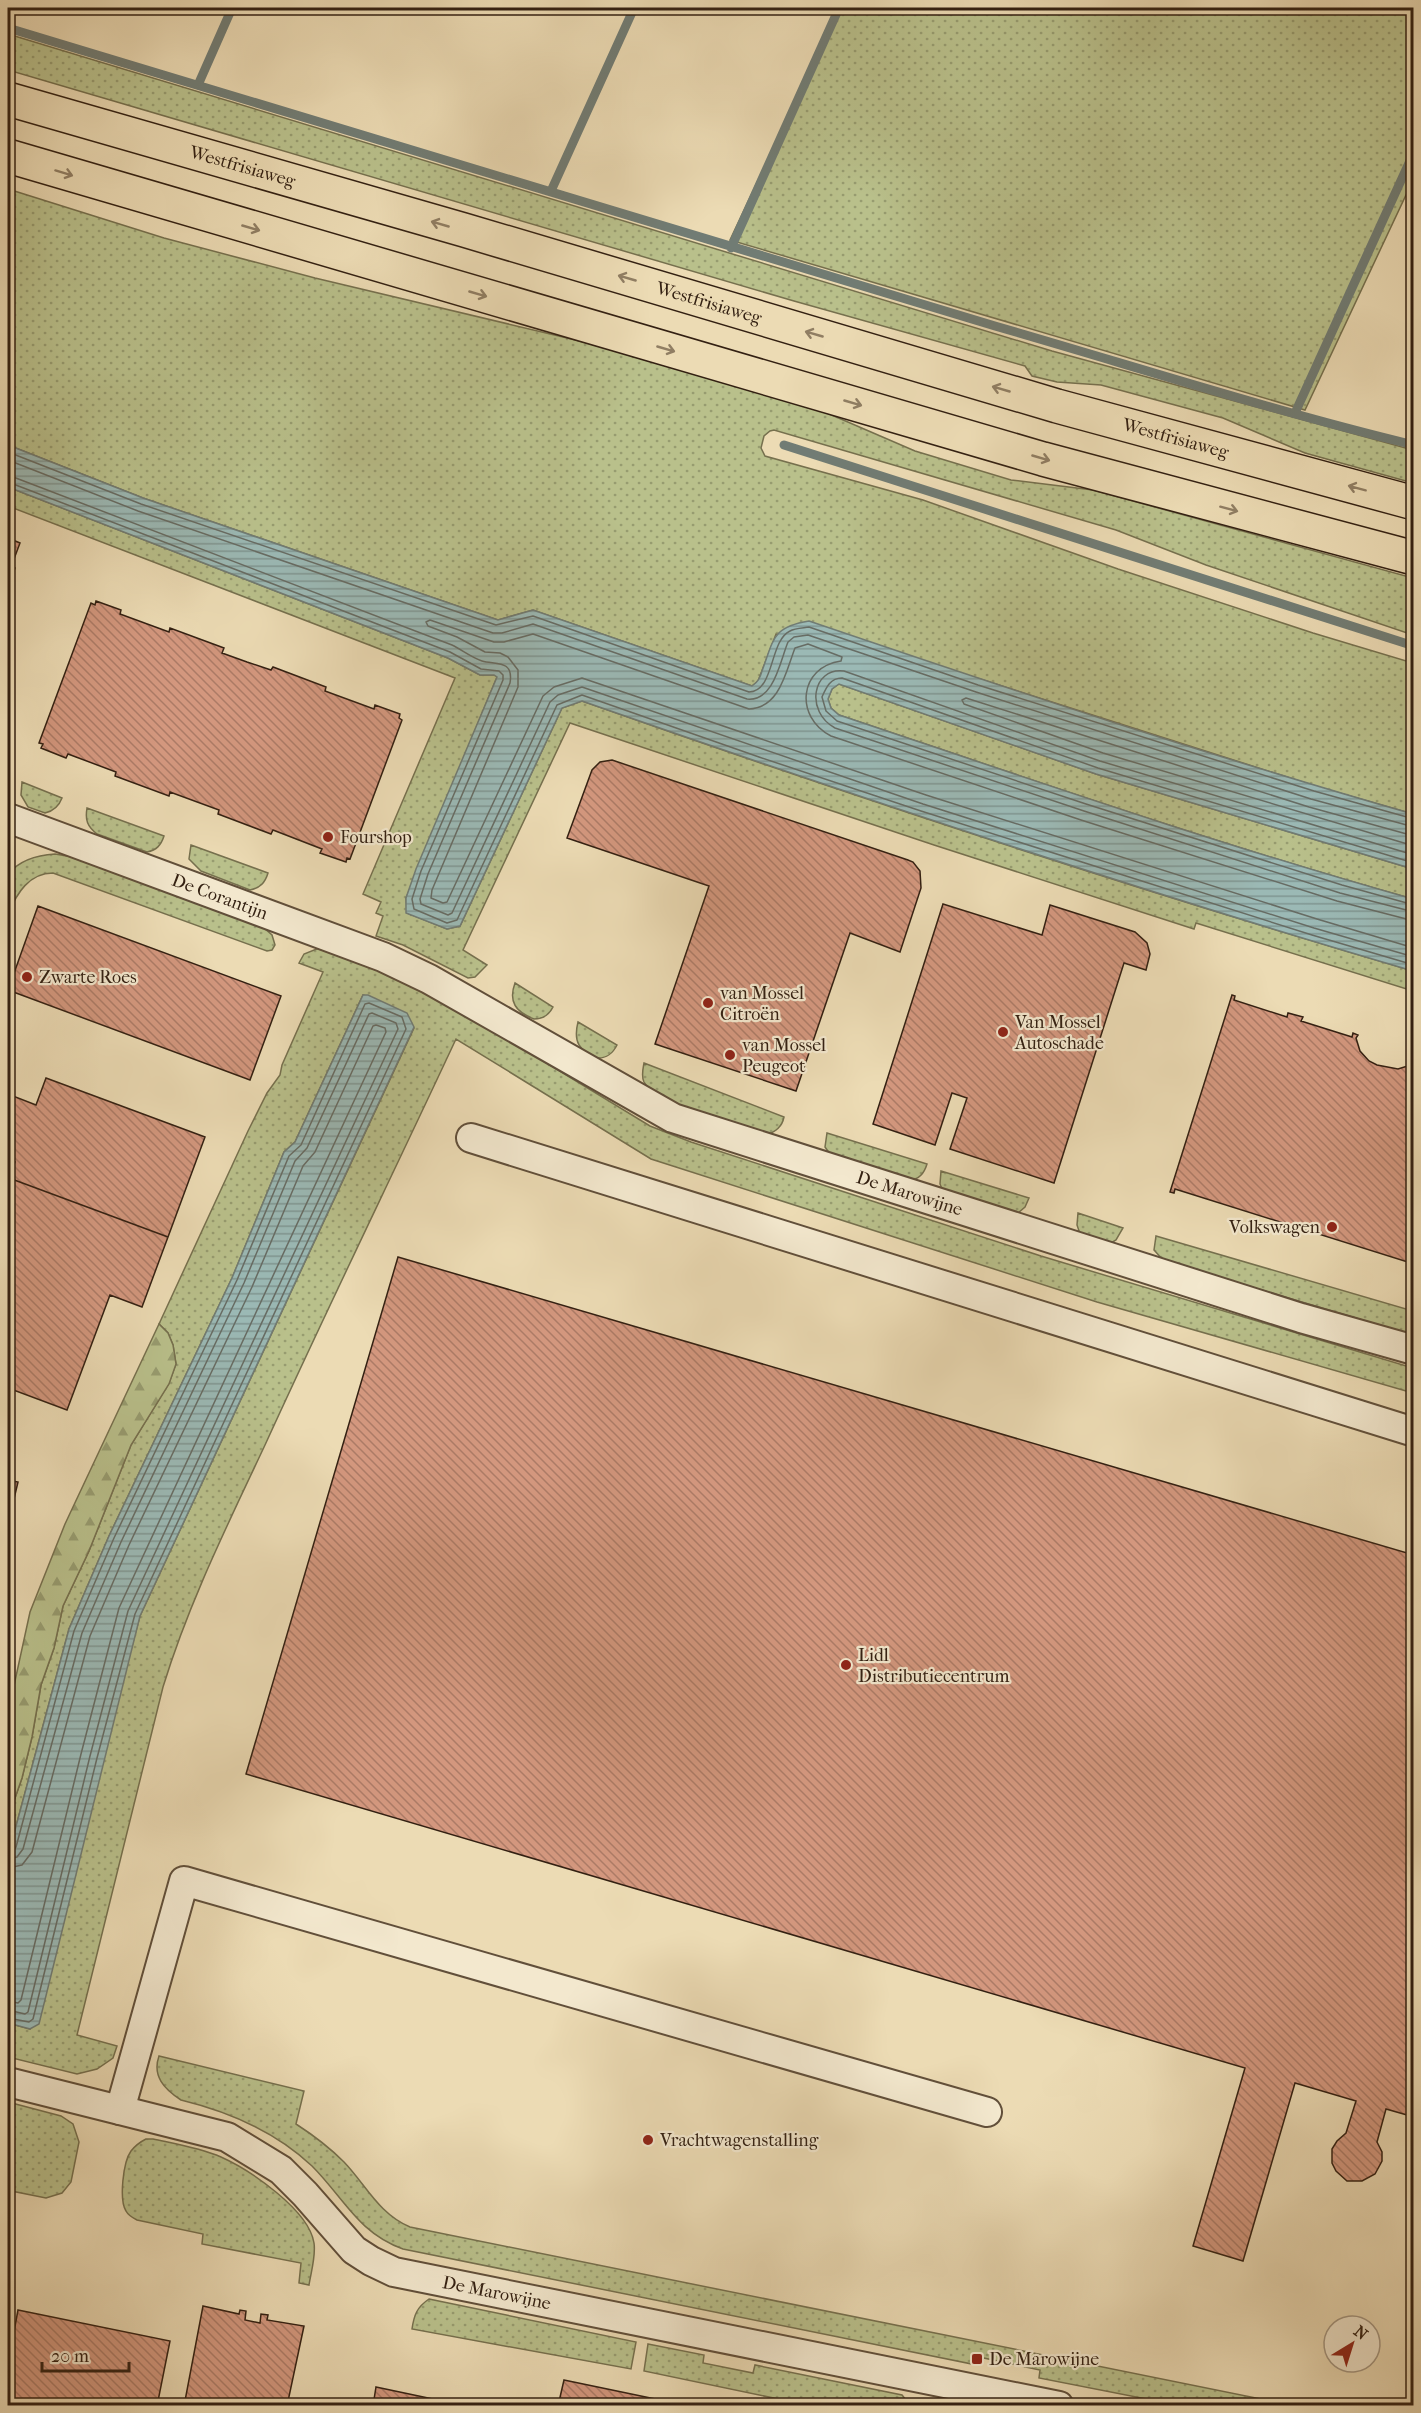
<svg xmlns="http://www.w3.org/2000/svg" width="1421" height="2413" font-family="'IM FELL French Canon',serif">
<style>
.grass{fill:url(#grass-dots);stroke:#76704e;stroke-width:1.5}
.forest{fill:url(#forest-firs);stroke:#76704e;stroke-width:1.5}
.water{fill:url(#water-rules);stroke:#717c74;stroke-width:1.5}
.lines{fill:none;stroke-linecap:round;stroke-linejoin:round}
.shore{stroke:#676c64;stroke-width:1.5}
.stream{stroke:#717c74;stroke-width:9}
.building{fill:url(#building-back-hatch);stroke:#332012;stroke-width:1.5}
.minor-casing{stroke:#614f3a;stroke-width:32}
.highway-casing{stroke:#332012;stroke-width:36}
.minor{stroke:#f3e8ce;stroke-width:28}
.highway{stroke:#ecdbb4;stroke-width:33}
.oneway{stroke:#907e63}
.poi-dot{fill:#8f2418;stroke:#f3e8ce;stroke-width:2}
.labels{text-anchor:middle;stroke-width:4.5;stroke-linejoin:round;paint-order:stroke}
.street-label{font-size:18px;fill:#332012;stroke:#f3e8ce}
.poi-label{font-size:18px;fill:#332012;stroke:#f3e8ce;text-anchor:start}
</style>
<defs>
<pattern id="grass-dots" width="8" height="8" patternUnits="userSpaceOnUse" patternTransform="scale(1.5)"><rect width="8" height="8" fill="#b9c08b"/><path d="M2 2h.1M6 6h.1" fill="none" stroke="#979c70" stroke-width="1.8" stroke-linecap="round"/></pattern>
<pattern id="forest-firs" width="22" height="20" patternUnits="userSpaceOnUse" patternTransform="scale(1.5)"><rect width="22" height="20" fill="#b9c08b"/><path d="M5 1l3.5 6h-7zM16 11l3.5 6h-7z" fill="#979c70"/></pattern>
<pattern id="water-rules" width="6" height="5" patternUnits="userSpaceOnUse" patternTransform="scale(1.5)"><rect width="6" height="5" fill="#9bb9b5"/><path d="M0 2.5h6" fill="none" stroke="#7f9692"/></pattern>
<pattern id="building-back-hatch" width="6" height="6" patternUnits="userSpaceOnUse" patternTransform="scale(1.5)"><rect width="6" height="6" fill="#d3977e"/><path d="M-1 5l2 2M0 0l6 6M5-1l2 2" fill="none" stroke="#ac7b66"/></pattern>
</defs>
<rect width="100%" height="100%" fill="#ecdbb4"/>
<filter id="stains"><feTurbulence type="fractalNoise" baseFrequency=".00333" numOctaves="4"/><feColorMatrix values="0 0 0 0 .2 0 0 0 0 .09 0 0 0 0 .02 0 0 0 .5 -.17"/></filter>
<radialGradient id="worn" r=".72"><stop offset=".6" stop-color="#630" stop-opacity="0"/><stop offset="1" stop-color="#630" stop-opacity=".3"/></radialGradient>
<path class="grass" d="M839,8h574v172l-108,230 -575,-170z
M8,34l1044,317 361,99v33l-108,-30 -82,-35 -122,-33 -44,-3 -25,-6 -7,-10 -231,-65 -786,-231z
M8,189l156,49 151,40 269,64 243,71 88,38 96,29 82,10 320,88v57l-207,-70 -90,-35 -342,-100 -4,1 -6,5 -3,12 4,8 158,44 195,69 195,64 100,30v151l-98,-28 -335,-107 -204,-45 -18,47 -6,5 -219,-76 -35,10 -355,-122 -135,-53z
M8,487l440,171 32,17h15l2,2 -91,221 1,15 40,16 13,-3 102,-218 20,-7c275,97 552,188 831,270v20l-217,-68 -2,6 -260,-84 -364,-122 -107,227 24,15 -12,12 -7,1 -65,-33 -27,-9 7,-20 -7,-3 5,-11 -18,-8 92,-216 -447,-172z
M839,684l257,90 317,95v30c-193,-54 -383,-120 -574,-184l-8,-7 -3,-9 4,-10z
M22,782l40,16c-3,8 -8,13 -17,15l-17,-6 -7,-12z
M87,808l77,28c-3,9 -7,14 -17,16l-50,-18c-10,-8 -12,-14 -10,-26z
M191,845l77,28c-3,10 -8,15 -18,17l-49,-19 -12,-12z
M55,854l18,3 191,71 8,7 3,10 -3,5 -5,1 -214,-78c-24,0 -36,20 -45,41v-40c12,-14 29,-19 47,-20z
M319,948l104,40 227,138 41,16 350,114 372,112v25l-316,-91 -446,-143 -195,-120c-63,135 -129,270 -191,406 -37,79 -76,157 -102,242l-86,348 40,11 -4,12 -16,11 -20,5 -69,-17v-34l22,6 110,-413 274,-588 -42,-30 -9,-3 -68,147 -11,10 -52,126 -123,258 -40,93 -61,227v-38l14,-40 10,-41 9,-52 13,-37 9,-42 26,-55 42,-106 38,-62 7,-19 -3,-19 -5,-12 -9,-9 89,-193 19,-38 13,-18 2,-10 41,-93 -24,-9 5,-9z
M515,983l38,24c-4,8 -10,12 -19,12 -18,-7 -26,-17 -19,-36z
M578,1022l39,23c-4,8 -9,13 -19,13 -19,-7 -25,-16 -20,-36z
M644,1063l140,54c-2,10 -8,14 -17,18 -26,-9 -111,-32 -123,-53 -3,-6 -1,-13 0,-19z
M827,1133l100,31c-3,10 -8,15 -18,17l-79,-27 -5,-7z
M941,1171l88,27 -4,9 -7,6 -76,-24 -2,-5z
M1078,1213l45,15 -7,12 -5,3 -31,-9 -3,-9z
M1156,1236l257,75v24l-249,-74 -10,-11z
M159,2056l145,35 -8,33c17,11 34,24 48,38 22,23 35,52 66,65l881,178h-114l-138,-27 1,-8 -66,-14 -2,8 -569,-115c-45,-16 -59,-51 -91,-83 -37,-35 -82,-54 -131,-66 -17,-11 -29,-24 -22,-44z
M8,2102l53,14 12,8 6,18 -8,40 -9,11 -16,5 -35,-7 -3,15z
M146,2139h7c23,5 47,9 68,18 29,13 88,53 93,86 2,13 -3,29 -5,42l-10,-2 2,-20 -99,-19 1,-10 -66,-14c-4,-2 -9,-5 -11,-9 -7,-11 -3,-49 5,-60 4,-5 9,-9 15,-12z
M429,2299l207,43 -5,27 -219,-40c2,-14 5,-22 17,-30z
M648,2344l56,11 -1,8 50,10 2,-8 147,30 8,10h-103l-163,-34z"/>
<path class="forest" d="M159,1324l9,9 5,12 3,19 -7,20 -38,61 -42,106 -26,55 -9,42 -13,37 -9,52 -10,41 -14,40v-105l22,-101 35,-88z"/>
<path class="water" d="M8,445l135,53 355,122 35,-10 219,76c6,-4 8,-8 10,-15 12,-32 10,-44 47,-50 200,68 401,135 604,193v55l-317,-95 -257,-90 -7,5 -4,10 3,9 8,7c191,64 381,130 574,184v72c-279,-82 -556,-174 -831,-270l-20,7 -102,218 -13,3 -41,-16v-15l10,-29 81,-192 -3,-2h-14l-32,-17 -440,-171z
M363,995h5l39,18 7,14 -274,589 -101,408 -9,5 -22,-6v-167l61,-227 40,-93 123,-258 52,-126 11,-10z"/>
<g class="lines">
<path class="shore" d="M8,452l133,52 355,121 37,-9 216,76c26,-1 20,-51 41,-61 5,-3 13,-3 19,-4l169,58 336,106 100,28
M8,460l130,51 355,122h9l31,-9 214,75c27,3 33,-38 41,-57l6,-5 14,-2 168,57 335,107 103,28
M8,475l444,170c10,5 20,13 30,16 13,4 32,-2 28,22l-82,191 -8,25 1,5 27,11 4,-2 98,-211 8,-7 24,-8 341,117 391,124 100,29
M8,482l442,170 31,17 18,2 4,4v5l-82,191 -9,28 2,10 33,14 10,-3 100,-215 25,-10 177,62 162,54 391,124 102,30
M1414,836l-105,-29 -343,-109 -4,2 2,4 139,49 311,93
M1414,855l-314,-94 -256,-90c-32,-4 -39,41 -9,57l249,83 256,82 74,19
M1414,863l-316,-95 -256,-90c-12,0 -16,10 -20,19l4,14 11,10 249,83 256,81 72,20
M1414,921l-77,-20 -256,-81 -250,-84c-37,-19 -32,-69 10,-75l1,-4 -34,-13 -13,4c-9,23 -15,60 -46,61l-216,-75 -29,8h-10l-64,-22 -4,2 2,4 29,11 28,15 15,1 8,4 10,13v17l-86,203 -1,8 12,5 4,-1 96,-206 11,-9 28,-9 344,117 391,124 97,29
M8,1852l5,-1 3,-4 58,-216 40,-93 123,-258 52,-124 12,-11 64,-141 4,-1 33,14 4,12 -271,585 -38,144 -64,261 -4,3 -21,-4
M8,1859l9,-2 6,-8 59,-216 39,-91 123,-259 51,-122 12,-13 62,-134 3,-1 24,10 2,6 -270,582 -38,145 -62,256 -3,2 -17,-4
M8,1868l14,-3 10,-13 58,-216 39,-91 123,-258 51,-121 12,-14 58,-126 3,-1 9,3 1,4 -267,576 -38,146 -60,246 -3,3 -10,-2"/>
<path class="stream" d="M8,28c329,99 657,201 987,298 139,40 278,85 419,119
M198,85l34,-77
M551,191l83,-183
M731,248l108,-240
M1295,413l119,-261
M784,445l630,201"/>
</g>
<path class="building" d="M8,538l12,5 -9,24 4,1 -3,9 -4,-1z
M96,601l25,9 -1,4 49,18 1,-4 54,20 -2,5 25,9 24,8 2,-3 53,20 -1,4 49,18 1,-4 25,9 -1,4 3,2 -52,139 -3,-1 -1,4 -26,-9 2,-4 -49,-19 -2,4 -53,-20 1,-4 -49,-18 -1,4 -54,-20 1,-4 -48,-18 -2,4 -25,-10 2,-4 -4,-1 52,-140 4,2z
M612,760l296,100 5,2 7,9 1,17 -21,64 -50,-19 -54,158 -141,-47 54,-158 -142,-48 25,-68 8,-8z
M943,904l99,31 8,-30 85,27 12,11 3,11 -4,16 -22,-7 -70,220 -104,-34 17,-51 -15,-5 -17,52 -62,-21z
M38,906l243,90 -31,84 -242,-90z
M1232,995l3,1 -1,4 53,17 1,-4 15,4 -2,4 51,16 1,-4 5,2 -2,3 4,13 9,10 8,4 21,4 16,-5v200l-239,-75 -1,4 -4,-1z
M46,1078l159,59 -37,100 -159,-59 6,-16 -7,-3v-65l28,11z
M8,1159l7,3 -6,16 159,59 -26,70 -32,-12 -43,115 -59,-22z
M398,1257l1016,298v562l-28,-8 -9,33 5,10v9l-7,13 -13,7h-15l-11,-10 -4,-8v-14l5,-8 9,-8 10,-32 -61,-18 -52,178 -50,-15 52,-178 -999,-294z
M8,1480l10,2 -10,42z
M203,2306l36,8 1,-4 6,1 -1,9 15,3 1,-9 7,1 -1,5 37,6 -17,80h-103z
M18,2310l152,31 -13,65h-149v-42z
M564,2380l125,26h-131z
M376,2387l90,19h-93z"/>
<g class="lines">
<defs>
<g id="minor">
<path id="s1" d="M8,818l375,139 46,22 244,139 628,200 113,32"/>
<path d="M471,1138l943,294"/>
<path id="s2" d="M8,2082l219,55 54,33 24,24 49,56 17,11 23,11 665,134"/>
<path d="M120,2110l64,-229 803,231"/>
</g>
<g id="highway">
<path id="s3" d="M8,99l456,131 593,176 357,97"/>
<path d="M8,156l1035,303 371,99"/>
</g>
</defs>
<use href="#minor" class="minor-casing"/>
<use href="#highway" class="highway-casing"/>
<use href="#minor" class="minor"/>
<use href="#highway" class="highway"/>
</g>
<defs><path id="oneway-shaft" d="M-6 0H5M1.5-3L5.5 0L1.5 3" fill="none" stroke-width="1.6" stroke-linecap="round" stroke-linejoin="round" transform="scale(1.5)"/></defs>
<g class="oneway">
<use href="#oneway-shaft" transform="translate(64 173) rotate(17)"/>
<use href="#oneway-shaft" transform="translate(440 224) rotate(-164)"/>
<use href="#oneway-shaft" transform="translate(251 228) rotate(16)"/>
<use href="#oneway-shaft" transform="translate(627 278) rotate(-164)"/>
<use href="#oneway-shaft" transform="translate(478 294) rotate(16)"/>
<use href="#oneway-shaft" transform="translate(814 334) rotate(-164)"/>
<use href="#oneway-shaft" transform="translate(666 349) rotate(16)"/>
<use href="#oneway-shaft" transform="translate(1001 389) rotate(-164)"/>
<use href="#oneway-shaft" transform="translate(853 403) rotate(16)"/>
<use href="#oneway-shaft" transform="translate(1041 458) rotate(16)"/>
<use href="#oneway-shaft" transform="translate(1357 488) rotate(-165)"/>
<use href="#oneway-shaft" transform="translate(1229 509) rotate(15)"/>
</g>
<g class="poi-dot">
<circle cx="328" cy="837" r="6"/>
<circle cx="27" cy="977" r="6"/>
<circle cx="708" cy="1003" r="6"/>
<circle cx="1003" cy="1032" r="6"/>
<circle cx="730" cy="1055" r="6"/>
<circle cx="1332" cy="1227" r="6"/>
<circle cx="846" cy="1665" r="6"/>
<circle cx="648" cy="2140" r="6"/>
<rect x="971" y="2353" width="12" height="12" rx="3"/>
</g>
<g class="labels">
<g class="street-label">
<text dy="6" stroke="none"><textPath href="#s3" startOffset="244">Westfrisiaweg</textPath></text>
<text dy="6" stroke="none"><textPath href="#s3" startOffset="730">Westfrisiaweg</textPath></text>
<text dy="6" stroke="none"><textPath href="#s3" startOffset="1216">Westfrisiaweg</textPath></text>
<text dy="6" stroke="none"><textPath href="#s1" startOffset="226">De Corantijn</textPath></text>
<text dy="6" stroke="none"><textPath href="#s1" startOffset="980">De Marowijne</textPath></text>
<text dy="6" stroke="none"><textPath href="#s2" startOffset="548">De Marowijne</textPath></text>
</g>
<g class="poi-label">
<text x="340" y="843">Fourshop</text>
<text x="39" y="983">Zwarte Roes</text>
<text x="720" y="999">van Mossel<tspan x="720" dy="21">Citroën</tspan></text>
<text x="1015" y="1028">Van Mossel<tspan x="1015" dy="21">Autoschade</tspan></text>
<text x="742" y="1051">van Mossel<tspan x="742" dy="21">Peugeot</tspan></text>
<text x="1320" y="1233" text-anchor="end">Volkswagen</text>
<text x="858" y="1661">Lidl<tspan x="858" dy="21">Distributiecentrum</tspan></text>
<text x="660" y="2146">Vrachtwagenstalling</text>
<text x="989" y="2365">De Marowijne</text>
</g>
</g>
<rect width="1421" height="2413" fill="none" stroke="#ecdbb4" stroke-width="30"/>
<rect x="9" y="9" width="1403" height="2395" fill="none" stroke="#332012" stroke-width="3"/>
<rect x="15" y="15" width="1391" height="2383" fill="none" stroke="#332012" stroke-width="1.5"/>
<g transform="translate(1352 2344) rotate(38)"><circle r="28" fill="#f3e8ce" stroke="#a69883" stroke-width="1.5"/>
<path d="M0-4.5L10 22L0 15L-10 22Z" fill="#8f2418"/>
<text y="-9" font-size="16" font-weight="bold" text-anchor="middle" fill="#332012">N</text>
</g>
<path d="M42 2362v9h87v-9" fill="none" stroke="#332012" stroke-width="3"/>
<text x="51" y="2362" font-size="18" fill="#332012" stroke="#f3e8ce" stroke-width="4.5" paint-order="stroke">20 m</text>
<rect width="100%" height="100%" filter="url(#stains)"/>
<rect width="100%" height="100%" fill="url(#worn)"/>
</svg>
